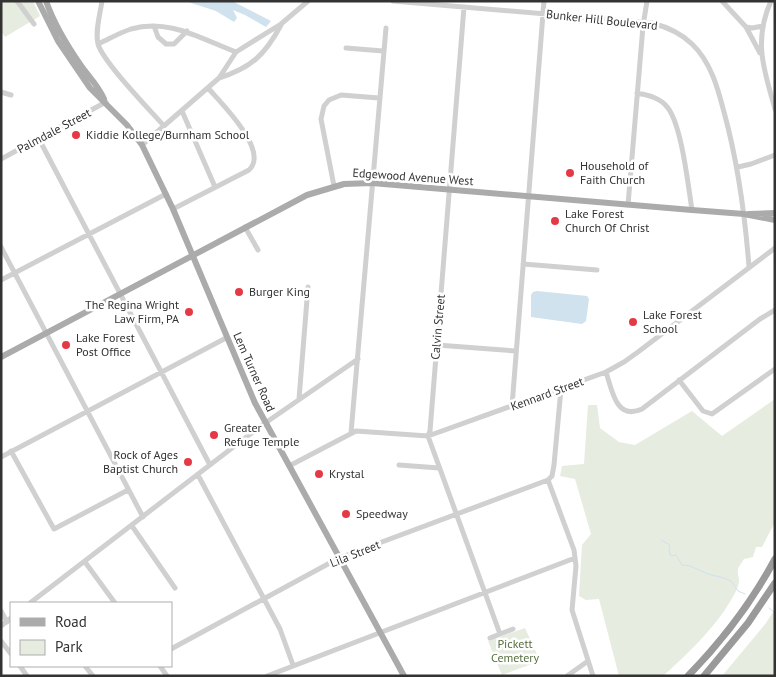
<svg xmlns="http://www.w3.org/2000/svg" width="776" height="677" font-family="'PT Sans',sans-serif">
<style>
.green{fill:#e6ecdf}
.water{fill:#cfe2ee}
.lines{fill:none;stroke-linecap:round;stroke-linejoin:round}
.stream{stroke:#cfe2ee;stroke-width:1}
.minor{stroke:#d0d0d0;stroke-width:5}
.major{stroke:#ababab;stroke-width:6}
.highway{stroke:#9a9a9a;stroke-width:7}
.poi-dot{fill:#e63946;stroke:#fff;stroke-width:2}
.labels{text-anchor:middle;stroke-width:5;stroke-linejoin:round;paint-order:stroke}
.street-label{font-size:12px;fill:#333;stroke:#fff}
.poi-label{font-size:12px;fill:#333;stroke:#fff;text-anchor:start}
.park-label{font-size:12px;fill:#56703f;stroke:#fff}
</style>
<rect width="100%" height="100%" fill="#fff"/>
<path class="green" d="M1,1h32l7,15 -35,21 -4,-6z
M775,399v123l-13,25h-6l-3,10 -9,2c-2,3 -5,7 -6,10 -1,10 4,9 -2,22 -16,32 -46,61 -73,85h-44l-20,-77 -13,1 -7,-4 3,-51 9,-11 -16,-55 -15,-3 2,-10 22,-2 4,-59h9l3,23 19,14 16,3 57,-34 30,25z
M775,609v67h-53l44,-53z
M525,628l15,33 -38,14 -14,-34z"/>
<path class="water" d="M185,1h47l39,20 -5,6 -21,-12 -12,-5 4,8 -3,4 -18,-11z
M537,291l50,5 2,3 -3,22 -4,3 -51,-7v-22l2,-3z"/>
<g class="lines">
<path class="stream" d="M661,540l9,5 -1,6 2,5 5,-1 6,10 8,1 18,8 16,4 7,3 7,10 7,3
M769,608l6,5"/>
<path class="minor" d="M17,1l17,23
M102,1c-2,14 -7,30 -4,43 5,18 52,66 66,82
M393,1l259,22c15,4 29,10 40,21 19,18 26,45 32,68 14,51 21,103 25,155
M722,1l24,26 14,26
M771,1c-18,40 -7,69 4,108
M464,7l-34,424 -2,5 72,198
M154,26l4,11 8,7h8l13,-13
M746,27l6,1 11,-2
M98,44c11,-5 21,-11 33,-15 38,-11 70,10 105,23
M346,48l37,3
M219,78c32,-10 46,-23 62,-53
M1,92l10,3
M637,93c11,2 24,5 31,15 14,19 20,77 24,102
M182,111l33,76
M39,139l171,326
M142,145l77,-67 17,-26 45,-28 27,-23
M1,159l105,-57
M738,167l13,-3 24,-9
M334,186l-13,-67 3,-13 5,-6 12,-5 38,3
M628,205l15,-179 4,-25
M173,209l76,-39c21,-19 -28,-67 -41,-82
M245,227l13,23
M1,247l142,270
M523,264l74,6
M1,280l165,-86
M437,345l79,6
M606,372c6,18 10,49 36,37l118,-90 15,-9
M679,380l24,31 9,3 63,-45
M299,399l9,-112
M512,406l32,-405
M351,433l35,-405
M11,451l43,78 74,-39
M1,457l225,-119
M399,465l40,3
M289,466l67,-35 72,5 178,-64 18,-10 14,-10 137,-104
M198,475l82,154 13,36
M548,480l26,70 2,16 -4,44 21,66
M132,526l43,62
M85,562l30,41
M30,603l228,-175 100,-69
M1,611l6,11
M1,626l10,-8
M490,638l23,-9
M1,641l10,13
M171,649l168,-91 209,-78 4,-4 2,-11 7,-76
M20,666l7,10
M85,666l8,10
M160,666l7,10
M267,676l308,-118
M567,676l21,-15"/>
<path class="major" d="M38,1l20,40 32,47 37,37 15,20 31,64 82,194 149,273
M46,1c8,23 22,46 36,66 8,11 17,20 22,32
M749,214l26,-1
M1,357l306,-162 37,-11 28,-1 320,27 52,4 31,6"/>
<path class="highway" d="M688,676c34,-35 64,-74 87,-117
M704,676l44,-53 27,-40"/>
</g>
<g class="poi-dot">
<circle cx="76" cy="135" r="5"/>
<circle cx="570" cy="173" r="5"/>
<circle cx="555" cy="221" r="5"/>
<circle cx="239" cy="292" r="5"/>
<circle cx="189" cy="312" r="5"/>
<circle cx="633" cy="322" r="5"/>
<circle cx="66" cy="345" r="5"/>
<circle cx="214" cy="435" r="5"/>
<circle cx="188" cy="462" r="5"/>
<circle cx="319" cy="474" r="5"/>
<circle cx="346" cy="514" r="5"/>
</g>
<g class="labels">
<g class="street-label">
<text transform="translate(602 20) rotate(6)" y="4">Bunker Hill Boulevard</text>
<text transform="translate(54 131) rotate(-28)" y="4">Palmdale Street</text>
<text transform="translate(413 177) rotate(4)" y="4">Edgewood Avenue West</text>
<text transform="translate(438 327) rotate(-85)" y="4">Calvin Street</text>
<text transform="translate(254 372) rotate(66)" y="4">Lem Turner Road</text>
<text transform="translate(547 394) rotate(-20)" y="4">Kennard Street</text>
<text transform="translate(355 554) rotate(-22)" y="4">Lila Street</text>
</g>
<g class="poi-label">
<text x="86" y="139">Kiddie Kollege/Burnham School</text>
<text x="580" y="170">Household of<tspan x="580" dy="14">Faith Church</tspan></text>
<text x="565" y="218">Lake Forest<tspan x="565" dy="14">Church Of Christ</tspan></text>
<text x="249" y="296">Burger King</text>
<text x="179" y="309" text-anchor="end">The Regina Wright<tspan x="179" dy="14">Law Firm, PA</tspan></text>
<text x="643" y="319">Lake Forest<tspan x="643" dy="14">School</tspan></text>
<text x="76" y="342">Lake Forest<tspan x="76" dy="14">Post Office</tspan></text>
<text x="224" y="432">Greater<tspan x="224" dy="14">Refuge Temple</tspan></text>
<text x="178" y="459" text-anchor="end">Rock of Ages<tspan x="178" dy="14">Baptist Church</tspan></text>
<text x="329" y="478">Krystal</text>
<text x="356" y="518">Speedway</text>
</g>
<g class="park-label">
<text x="515" y="648">Pickett<tspan x="515" dy="14">Cemetery</tspan></text>
</g>
</g>
<rect width="776" height="677" fill="none" stroke="#333333" stroke-width="5"/>
<rect x="10" y="602" width="162" height="65" fill="#ffffff" stroke="#adadad"/>
<rect x="20" y="618" width="25" height="8" fill="#ababab" stroke="#adadad"/>
<text x="55" y="627" font-size="15" fill="#333333">Road</text>
<rect x="20" y="640" width="25" height="15" fill="#e6ecdf" stroke="#adadad"/>
<text x="55" y="652" font-size="15" fill="#333333">Park</text>
</svg>
